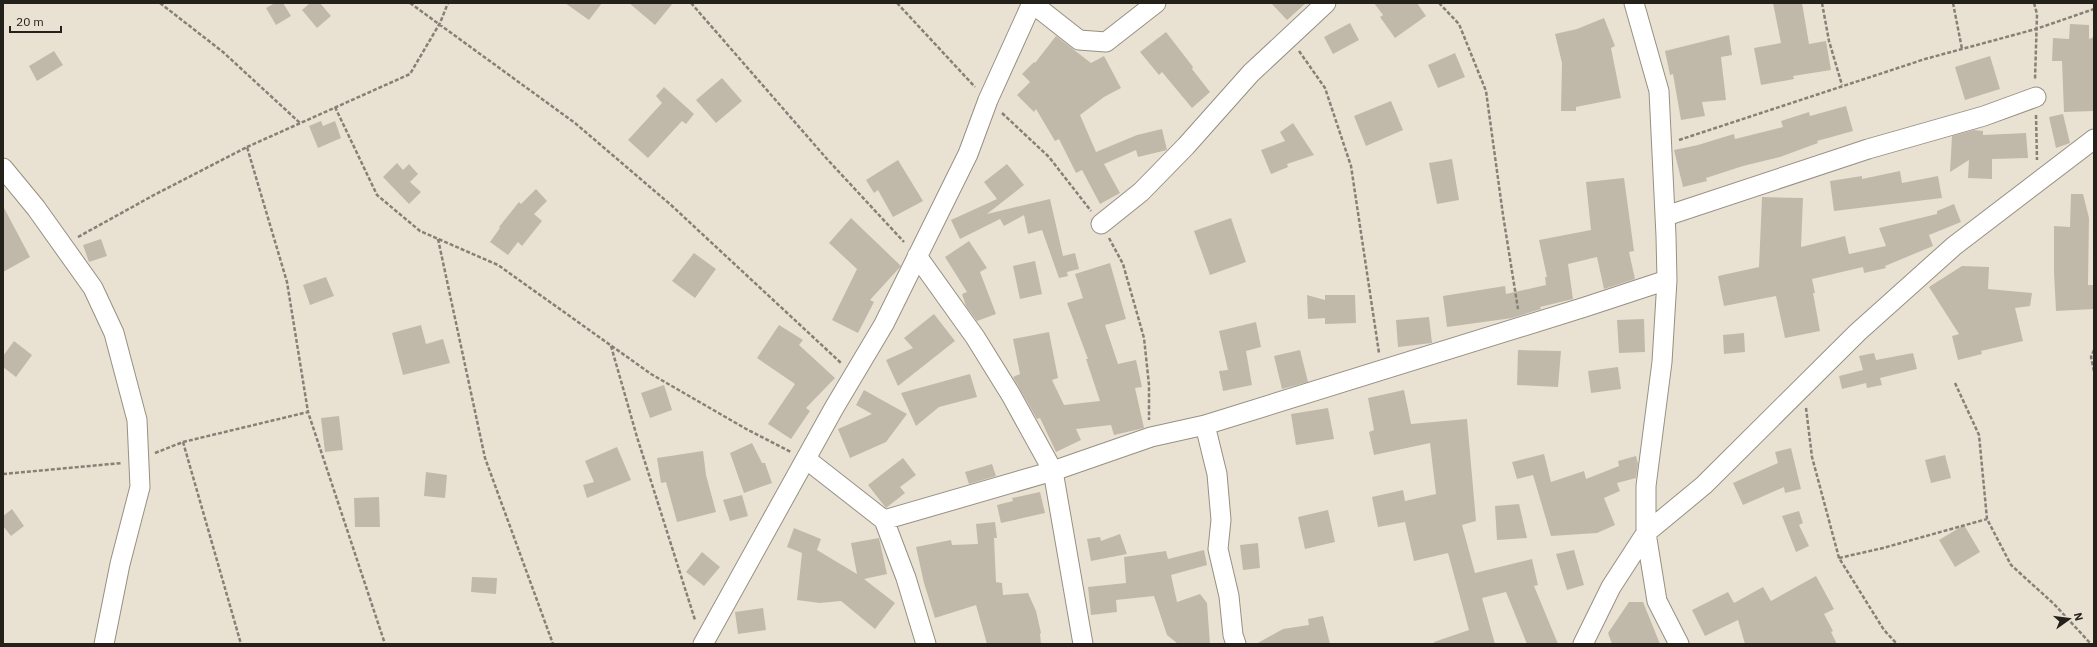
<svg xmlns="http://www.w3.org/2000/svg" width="2097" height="647" font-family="'IBM Plex Sans',sans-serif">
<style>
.building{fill:#c0b9aa}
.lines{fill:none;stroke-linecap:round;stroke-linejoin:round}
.minor-casing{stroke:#979082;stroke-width:21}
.path{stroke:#868177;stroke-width:2.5;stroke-dasharray:4 2;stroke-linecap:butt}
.minor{stroke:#fff;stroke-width:19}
</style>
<rect width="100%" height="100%" fill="#e9e2d3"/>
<path class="building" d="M275,3h8l8,13 -15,9 -10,-17z
M310,3h10l11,13 -14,12 -15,-18z
M565,3h37l-13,17z
M629,3h44l-18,22z
M1271,3h35l-19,17z
M1374,3h43l9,13 -31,22 -15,-21 3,-2z
M1773,3h29l7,41 17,-3 5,29 -38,6 1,3 -33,6 -7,-37 27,-5z
M1604,18l11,28 -4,2 10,50 -45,9v4h-15l1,-48 -7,-29 22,-5z
M1350,23l9,17 -26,14 -9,-17z
M2070,24l19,1v14l5,-2v74l-30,1 -2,-51h-10l1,-23 16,1z
M1166,32l27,35 -1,2 18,23 -18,16 -30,-36 -3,3 -19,-23z
M1729,35l3,20 -11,2 5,43 -24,2 3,14 -24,4 -8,-46 -3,1 -5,-24z
M1056,36l35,27 13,-7 17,32 -17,9 -24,18 16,37 41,-17 25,-6 5,21 -29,7 -2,-7 -32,14 16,29 -20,11 -18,-34 -6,3 -17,-34 -4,2 -19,-32 -2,3 -17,-17 13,-13 -8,-8 12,-12 1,1z
M54,51l9,14 -26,16 -8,-15z
M1455,53l10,24 -27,11 -10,-23z
M1990,56l10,33 -35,11 -10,-33z
M722,78l20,23 -26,22 -20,-23z
M664,87l30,27 -8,10 -4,-3 -34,37 -20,-18 34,-37 -6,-7z
M1391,101l12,29 -37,16 -12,-30z
M1846,106l7,25 -36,10 1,2 -38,14 -37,9 -37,12 1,3 -24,6 -9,-37 24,-5 36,-11 1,5 48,-12 -2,-6 28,-9 1,4z
M2063,114l7,29 -14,5 -7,-31z
M321,121l2,5 12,-5 6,17 -23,10 -9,-22z
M1293,123l21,32 -27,9 1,3 -17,7 -10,-24 24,-9 -5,-9z
M1974,130l9,1v4l43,-2 2,25 -36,1v20l-24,-1 1,-18 -19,12 2,-36z
M1452,159l7,41 -22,4 -8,-41z
M898,160l25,41 -30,16 -15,-27 -4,3 -8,-13z
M397,163l6,7 6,-6 9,10 -8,8 11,10 -12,12 -26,-27z
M1007,164l17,21 -37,29 63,-15 13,57 12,-3 4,16 -12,3 1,4 -9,2 -17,-48 -14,4 -4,-19 -20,11 -4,-7 -40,20 -9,-19 46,-21 -13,-17z
M1900,171l2,12 36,-7 4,22 -108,13 -4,-30 32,-5v3z
M1624,178l10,73 -5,1 6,27 -31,10 -7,-32 -29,7 5,35 -33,8 1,2 -29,9 -65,9 -4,-31 62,-10 1,8 40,-9 -1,-8h2l-8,-37 52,-10 -5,-48z
M536,189l11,12 -13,13 8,7 -20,25 -4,-4 -10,13 -18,-13 10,-14 -1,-1 20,-25 2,2z
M2071,194h12l6,24 -1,67h6v24l-38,2 -2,-39v-46l16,1z
M1762,197l41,1 -2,49 44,-11 4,18 37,-8 -7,-18 58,-14v-3l17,-7 7,18 -32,13 4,11 -48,20 1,2 -22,5 -1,-6 -51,12 3,14h-2l7,38 -35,7 -9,-42 -52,10 -6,-30 41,-9z
M3,206l27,51 -27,15z
M851,218l50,48 -31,34 4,2 -16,31 -26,-13 25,-51 -28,-26z
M1231,218l15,44 -36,13 -16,-44z
M101,239l6,17 -18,6 -6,-17z
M969,241l18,27 -7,4 16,42 -19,7 -11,-15 -4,-12 5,-2 -22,-35z
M694,253l22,16 -21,29 -23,-17z
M1035,261l7,33 -22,5 -7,-33z
M1110,263l16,56 -21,6 13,39 18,-4 6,27 -7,1 9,40 -30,7 -3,-10 -35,4 5,11 -25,12 -16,-34 -3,1 -24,-42 7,-3 -7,-35 36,-7 9,46 -6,2 12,25 36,-4 -14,-42h2l-21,-56 16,-5 -8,-24z
M1962,266l27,1 -1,22 44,4 -2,13 -15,2 8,33 -42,10 1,3 -24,6 -6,-24 7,-2 -30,-47z
M326,277l8,19 -24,9 -7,-20z
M1307,295l18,5v-5h30l1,28 -31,1v-6l-17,1z
M934,314l21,27 -57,45 -12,-26 27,-12 -9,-10z
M1429,317l3,26 -34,4 -2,-27z
M1644,319l1,33 -26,1 -2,-33z
M1256,322l5,25 -15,4 6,34 -29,6 -4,-20 9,-1 -9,-39z
M421,325l5,19 17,-5 7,24 -47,12 -11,-42z
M779,325l24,15 -4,5 36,33 -29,30 4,3 -19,28 -23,-15 27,-40 -38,-26z
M1744,333l1,19 -21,2 -1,-19z
M14,341l18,14 -16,22 -13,-10v-11z
M1300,350l8,32 -26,7 -8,-33z
M1518,350l43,1 -3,36 -41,-2z
M1874,353l2,7 37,-7 4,16 -37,9 2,7 -15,3 -1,-5 -24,6 -3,-13 24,-6 -4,-14z
M1618,367l3,22 -30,4 -3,-22z
M970,374l7,23 -38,10 -23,19 -15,-33z
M664,385l8,25 -22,8 -9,-25z
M864,390l43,24 -21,28 -36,16 -12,-29 34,-15 -16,-9z
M1404,390l7,34 56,-5 9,102 -14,4 13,48 57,-14 6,26 -4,1 24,58h-31l-21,-52 -24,6 13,46h-60l-1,-2 35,-12 -21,-77 -34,8 -9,-39 -27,5 -6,-30 31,-7 2,11 31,-7 -6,-51 -56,12 -5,-23 5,-2 -6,-32z
M1328,408l6,31 -38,6 -5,-31z
M339,416l4,34 -18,2 -4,-34z
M752,443l10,20h3l7,20 -28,10 -14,-40z
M617,447l14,33 -44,18 -4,-13 11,-3 -9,-21z
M1791,448l10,41 -16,4 -1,-6 -41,18 -10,-22 45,-20 -3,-11z
M703,451l3,24 10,37 -39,10 -11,-40 -5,1 -4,-25z
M1544,454l7,28 33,-11 2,8 33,-13 -1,-5 18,-5 2,8 -2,14 -19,5 3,8 -16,7 11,27 -18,8 -46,3 -18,-61 -16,4 -5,-17z
M1945,455l6,23 -20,5 -6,-23z
M903,458l13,17 -16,12 5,6 -19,15 -18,-23z
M992,464l4,12 -27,8 -4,-12z
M426,472l21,3 -2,23 -21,-2z
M1040,492l5,21 -44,10 -4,-18 16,-4 -1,-3z
M742,495l6,21 -18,5 -7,-21z
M379,497l1,30h-25l-1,-29z
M1519,504l8,34 -30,2 -2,-34z
M12,509l12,17 -13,10 -8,-10v-10z
M1328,510l7,32 -30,7 -7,-32z
M1799,511l4,12 -4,2 10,21 -13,6 -14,-36z
M995,522l2,16h-3l2,44 6,1 1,12 25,-2 8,18 5,22 -1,1 1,10h-54l-11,-39 -41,13 -11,-35 -8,-36 35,-7 1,5 26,-1 -2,-20z
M1964,525l16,27 -25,15 -16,-27z
M794,528l27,11 -4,11 40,24 -6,-31 28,-5 8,36 -23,5 31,24 -20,26 -34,-28 -21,2 -23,-3 5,-47 -15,-6z
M1120,534l7,20 -36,7 -4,-22 13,-2 1,4z
M1258,543l2,25 -17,2 -3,-25z
M1204,550l3,15 -36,10 6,27 23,-8 7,9 3,41h-32l-11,-9 -13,-39 -38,4 1,12 -26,3 -3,-28 38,-4 -2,-26 42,-6 2,8z
M1574,550l10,35 -17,5 -11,-36z
M702,552l18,15 -16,19 -18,-14z
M1816,576l18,33 -10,5 9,17 -2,1 6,12h-92l-7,-24 -33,16 -13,-26 36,-18 6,11 29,-16 8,14z
M472,577l25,1 -1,16 -25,-2z
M1629,602h14l17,42h-48l-4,-11z
M763,608l3,22 -28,4 -3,-22z
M1323,616l7,28h-74l27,-15 26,-4 -1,-6z"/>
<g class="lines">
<defs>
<path id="minor" d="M1032,3l47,37 27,2 50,-39
M1634,3l25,88 7,145 1,44 -5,82 -16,124v47l11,68 22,43
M3,168l33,40 57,80 21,45 23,87 3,67 -20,77 -16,80
M1666,216l202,-67 116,-33 52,-19
M1101,224l40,-32 45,-46 65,-73 75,-70
M917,256l58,81 36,58 42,76 30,173
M1205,425l12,49 4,46 -3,29 11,47 4,39 3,9
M806,459l78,61 22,58 20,66
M884,520l169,-49 98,-34 54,-12 380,-118 82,-27
M703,644l131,-236 50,-84 84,-170 20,-54 44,-97
M1583,644l28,-57 35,-54 58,-48 154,-153 96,-86 140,-107"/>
</defs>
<use href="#minor" class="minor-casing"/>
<path class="path" d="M160,3l63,49 77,71
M410,3l165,120 96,82 170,158
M691,3l136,156 77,83
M897,3l78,84
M1439,3l20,21 27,67 17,124 15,94
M1822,3l7,38 13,44
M1953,3l9,46
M2034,3l3,11 -2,66
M1299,51l26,37 26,78 28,187
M335,107l42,88 43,36 78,34 153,109 97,56 43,22
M1002,113l47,44 42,54
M2036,115l1,45
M1679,140l246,-81 111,-30 58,-20
M247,147l163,-73 30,-51 8,-20
M78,237l76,-42 93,-48 40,135 21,130
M1109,238l14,26 21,74 5,47v35
M438,239l47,219 68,186
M611,346l26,91 58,183
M2094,350l-3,7 3,14
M1955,383l24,52 8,84 24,46 43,39 37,40
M1806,408l6,49 27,101 45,72 13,14
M183,442l125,-30 77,232
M155,453l28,-11 58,202
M3,474l119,-11
M1839,558l44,-10 104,-29"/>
<use href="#minor" class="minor"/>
</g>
<rect width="2097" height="647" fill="none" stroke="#24211b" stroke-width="8"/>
<g transform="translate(2069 619) rotate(76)" stroke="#e9e2d3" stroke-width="3" paint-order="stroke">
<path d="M0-3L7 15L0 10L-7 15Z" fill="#24211b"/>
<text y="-6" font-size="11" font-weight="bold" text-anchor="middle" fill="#24211b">N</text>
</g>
<path d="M10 26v6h51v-6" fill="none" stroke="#24211b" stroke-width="2"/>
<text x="16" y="26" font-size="12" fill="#24211b" stroke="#e9e2d3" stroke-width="3" paint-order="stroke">20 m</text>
</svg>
